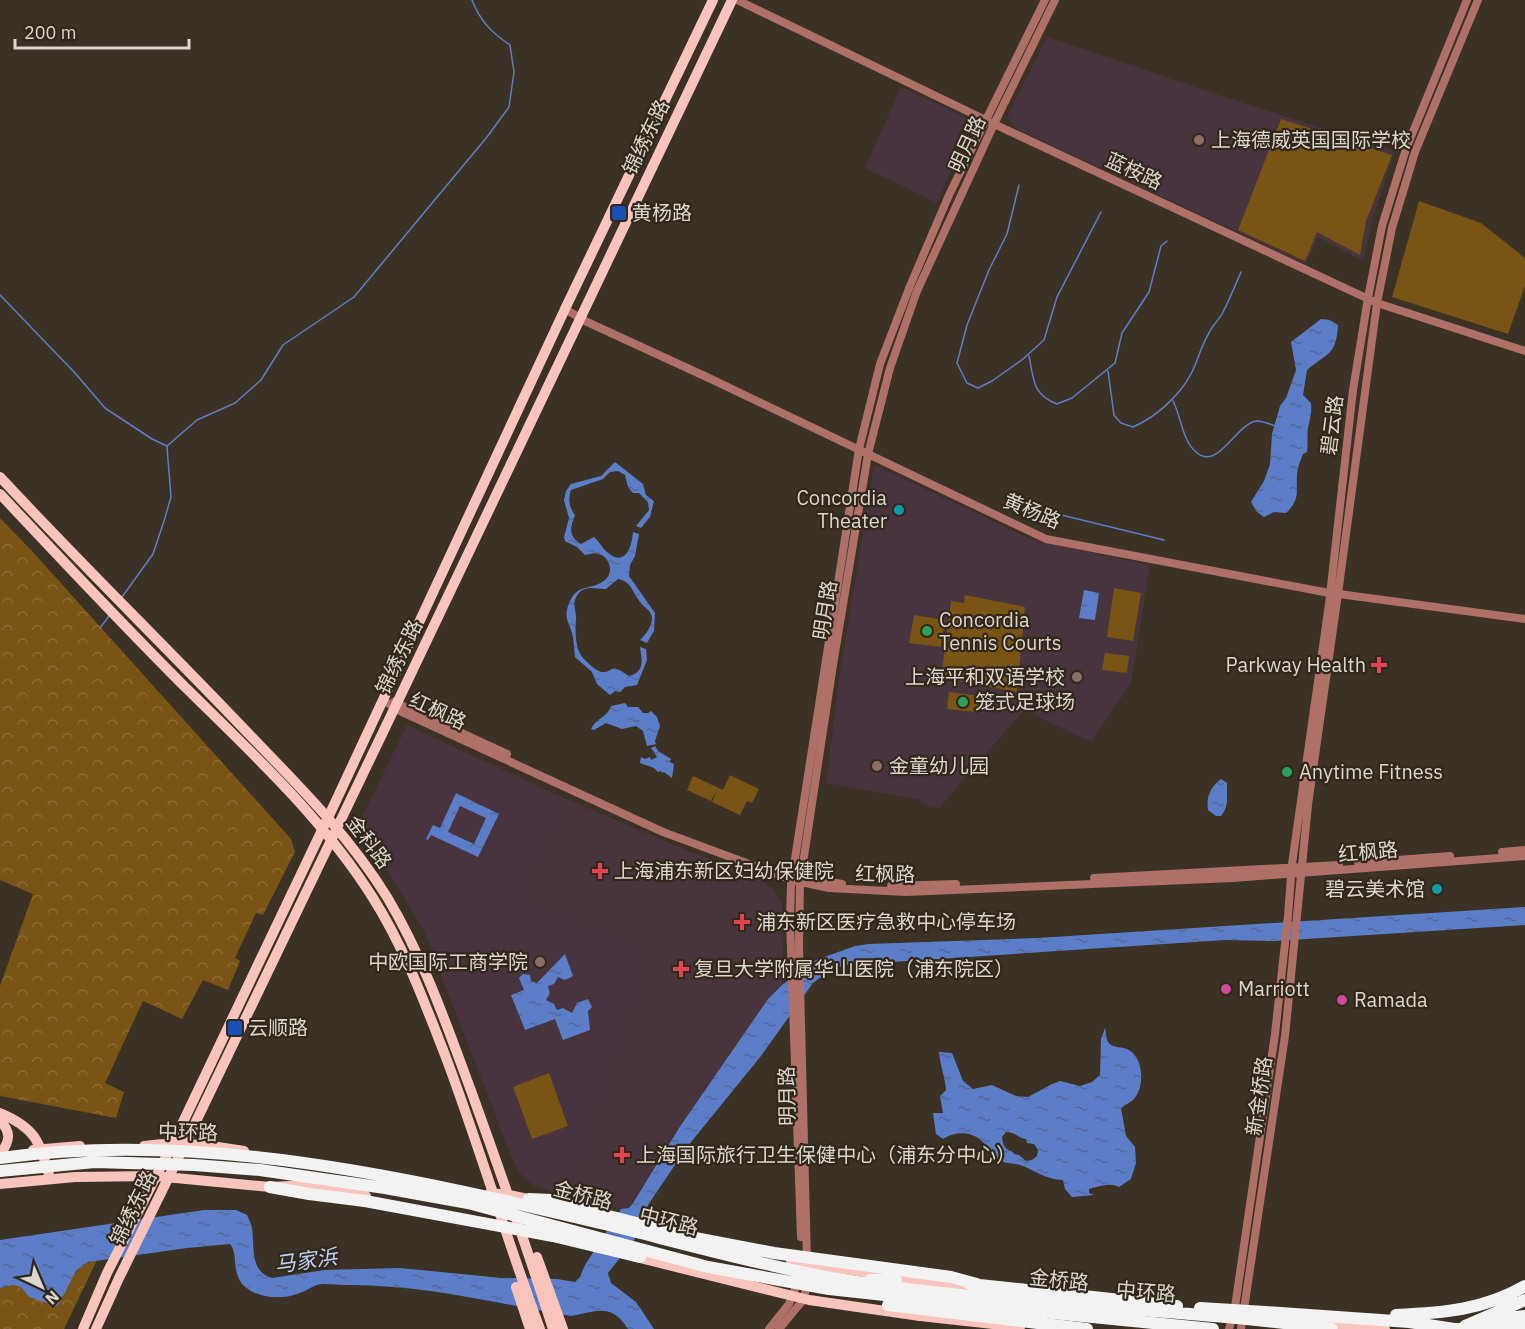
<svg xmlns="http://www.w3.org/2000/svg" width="1525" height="1329" font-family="'IBM Plex Sans','Noto Sans SC',sans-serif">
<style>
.education{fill:#47343e}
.medical{fill:#47343d}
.park{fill:url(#park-crowns)}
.pitch{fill:#7a5414}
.water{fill:url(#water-ripples);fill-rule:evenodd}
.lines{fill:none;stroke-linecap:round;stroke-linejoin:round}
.stream{stroke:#5c7ec8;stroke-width:1.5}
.minor{stroke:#ae7067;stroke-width:8}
.major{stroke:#f9c4bc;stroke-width:10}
.highway{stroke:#f2f2f2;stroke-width:12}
.highway-bridge{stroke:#f2f2f2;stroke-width:12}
.education-dot{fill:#8d6e63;stroke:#31271a;stroke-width:2}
.transit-dot{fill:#1a4fb4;stroke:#31271a;stroke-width:2}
.culture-dot{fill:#0f9aa8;stroke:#31271a;stroke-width:2}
.leisure-dot{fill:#2e9e5b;stroke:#31271a;stroke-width:2}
.health-dot{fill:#e0444e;stroke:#31271a;stroke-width:2}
.hotel-dot{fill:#d1479c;stroke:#31271a;stroke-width:2}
.labels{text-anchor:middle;stroke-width:4.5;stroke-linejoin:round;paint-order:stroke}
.street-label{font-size:20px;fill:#dcd6cd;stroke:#31271a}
.poi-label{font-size:20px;fill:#dcd6cd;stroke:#31271a;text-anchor:start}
.water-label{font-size:21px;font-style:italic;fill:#bdd0f9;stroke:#31271a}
</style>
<defs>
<pattern id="park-crowns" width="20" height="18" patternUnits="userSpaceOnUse" patternTransform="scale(1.5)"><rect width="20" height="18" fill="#7a5414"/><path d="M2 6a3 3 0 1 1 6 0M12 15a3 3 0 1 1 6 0" fill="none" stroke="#8c6c35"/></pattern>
<pattern id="water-ripples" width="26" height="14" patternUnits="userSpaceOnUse" patternTransform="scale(1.5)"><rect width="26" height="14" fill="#5c7ec8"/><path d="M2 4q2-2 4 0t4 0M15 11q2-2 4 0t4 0" fill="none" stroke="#536898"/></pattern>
</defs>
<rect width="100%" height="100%" fill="#3b3124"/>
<path class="education" d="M1047,37l187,63 161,51 -22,67 -10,43 -45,-24 -12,27 -291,-136 -8,-12z
M901,87l72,34 -36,82 -72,-35z
M874,465l159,75 117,25 -19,118 -40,59 -67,-32 -85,98 -18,-4v-4l-95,-17 14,-112z
M407,725l155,72 -46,97 128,63 -76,239 -34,-10 -12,-10 -8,-13 -90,-232 -42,-69 -25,-35z"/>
<path class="medical" d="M562,797l119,51 76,30 16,10 7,12 4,14 -2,71 -14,14 -89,129 -50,80 -8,1 -53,-13 76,-239 -128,-63z"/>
<path class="park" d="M0,518l32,33 259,288 4,13 -32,63 -7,-2 -21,45 5,3 -12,29 -25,-10 -21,39 -39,-18 -38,82 19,9 -8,26 -116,-22v-110l33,-92 -33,-14z
M97,1260l-33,69h-64v-41l13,-3 8,2 9,10 29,7c10,-20 14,-39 38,-44z"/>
<path class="pitch" d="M1281,119l111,36 -26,66 -6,34 -43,-23 -12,29 -67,-31z
M1419,201l62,22 44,35v28l-17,48 -116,-37z
M1114,588l27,5 -8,48 -26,-4z
M965,595l60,12 -8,85 -76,-14 10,-77 13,2z
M914,615l31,5 -4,27 -32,-4z
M1105,653l24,3 -2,17 -25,-3z
M949,692l30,4 -2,16 -30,-3z
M730,775l29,14 -7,14 -5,-2 -7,14 -28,-13 5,-12 -6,11 -24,-11 6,-14 30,14z
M549,1073l19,53 -36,13 -19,-52z"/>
<path class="water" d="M1321,319l9,1 8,5c-2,31 -10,27 -31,45l-4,25 8,8c1,9 -1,16 -3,25 -1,7 0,16 -1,24l-4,2c-2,5 -4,10 -5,14 -4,20 5,29 -12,45l-12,-1 -10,5 -8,-6 -5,-9 13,-21 6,-17 2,-30 8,-28 6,-8 10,-28 -5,-28z
M615,462l28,22 3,11 8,6 -4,16 -9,11 -5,-2 13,-16 -1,-8 -9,-9h-6l-5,-6 -3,-12 -7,-4 -8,1 -7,7 -32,11c-3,10 -2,17 4,25 -5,13 -7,21 6,29l13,-7c5,4 8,11 13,15 18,16 25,-5 26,-20l6,2 -4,22 -5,9 -1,11 26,37 -1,18 -7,12 -7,-3c7,-7 18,-21 8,-30 -4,-4 -7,-6 -10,-11 -7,-10 -7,-17 -20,-20l-12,10c-10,0 -20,-4 -27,4 -9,10 -2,17 -3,27 -1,12 -1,31 9,40 4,4 13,13 19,12 6,0 8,-5 13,-3 4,1 8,5 12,7 16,-4 13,-16 11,-29l6,2 1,11 -10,25 -12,2 -5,5 -5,-1 -5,4 -13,-11 -5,-12 -17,-15c-1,-8 -1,-17 -3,-24 -3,-11 -8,-15 -4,-27 9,-25 22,-14 37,-26 9,-7 5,-23 -6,-26 -5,-1 -9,0 -14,1l-8,-8 -12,-6 -1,-4 5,-19 -5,-18 2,-9 5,-7 30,-8z
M1084,590l15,3 -4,27 -16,-2z
M625,703l3,4h10l5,6h5l3,-2 6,6 3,9 -5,15 1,3 -9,2 -4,-15 -7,-5 -14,3 -16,-6 -12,7 -3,-1c5,-11 17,-12 20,-23z
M655,746l3,5 13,8 -1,3 4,2 -2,14 -8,-6 -2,1 -1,-2 -3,1 -4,-4 -14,-5 1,-6 4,2 5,-2 1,3 6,-3 -6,-9z
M1221,779l6,4c-1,12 3,22 -6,33h-5l-8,-6c-2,-13 3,-24 13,-31z
M456,793l43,21 -21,43 -47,-22 -3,5 -2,-1 7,-14 7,3zM460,806l26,12 -12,26 -26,-12z
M1525,907v18l-250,16 -50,-1 -379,25 -17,6 -16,12 -52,73 -74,91 -39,58 -1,6 2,5 -15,24 -26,33 3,10 25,19 18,27h-26c-17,-27 -32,-17 -57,-13 -76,-13 -150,-32 -227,-31 -8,0 -20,-2 -27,0 -6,2 -11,6 -17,8 -14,6 -35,6 -49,-2 -23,-13 -11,-36 -21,-47l-43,4 -99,14 -12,9 -17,33 -3,2 -27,-9 -8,-10 -8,-2 -13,3v-48l204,-30h32l11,5c2,4 4,9 5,13 3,19 -3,43 20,50l53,-8 75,-2 102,10 55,1 18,3 5,-5 5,-12 36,-56 8,-1 4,-5 46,-75 89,-129 14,-14 34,-25 39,-14 14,-2 169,-6z
M565,954l8,22 -8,4 -7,-3 -4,7 -6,2 2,7 -4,7 8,4 3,6 6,-2 9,5 5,-10 11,-4 4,8 -4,4 2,19 -27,10 -8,-21 -30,11 -14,-35 13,-5 -5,-12 4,-4 7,1 1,6 6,2z
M1105,1028c1,4 1,11 3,14 5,7 15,4 21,8 15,9 16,38 4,50 -3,3 -9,5 -12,8l5,28 9,11 1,16 -5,16 -12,8c-9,-5 -20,-1 -30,2v4l5,2 -22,2 -7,-8 -2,-9c-17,0 -28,-10 -43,-15 -6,-2 -13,-1 -19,-4 -9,-3 -12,-13 -19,-20 -11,-10 -27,-10 -39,-2l-7,-5 -3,-21h10l-3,-17 6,-6c-1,-13 -6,-25 -7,-38l13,1 11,28 10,8 19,-4 24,11 12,1 24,-13 8,-3 20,5 12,-4 8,-7 1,-36zM1006,1132c9,0 12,6 20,7l1,4 7,1 4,6 -1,6 -5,4 -6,1 -7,-6 -5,-1 -1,-2c-8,-3 -10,-6 -11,-15z"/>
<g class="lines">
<path class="stream" d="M1019,185l-12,49 -18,36 -22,55 -10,38 10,20 11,5 14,-7 31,-22 21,-19 13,-43 44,-85
M0,295l75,78 30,35 47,31 15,7 30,-26 38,-17 26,-23 22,-35 71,-48 133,-160 22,-30 5,-35 -4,-27c-18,-12 -30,-24 -38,-45
M1029,356c5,24 3,38 28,48l15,-6 43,-35 7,-30 27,-41 12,-46 6,-5
M1108,371l6,44 7,8 12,4c27,-12 53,-37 63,-64 4,-11 7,-20 13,-30 3,-7 9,-12 13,-19 7,-13 13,-28 19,-42
M1173,401c8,15 9,39 23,51 22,20 40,-29 61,-31 6,0 13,3 18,5
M1049,512l115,28
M122,597l31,-43 11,-33 7,-24 -4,-50
M100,628l9,-12"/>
<path class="minor" d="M737,0l257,124 383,179 148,48
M565,309l20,12 126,58 335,160 278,53 201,27
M383,700l19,12 261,120 129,48 37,8 77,4 327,-14 292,-22
M394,702l113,52
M1502,852l23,-2
M1358,863l92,-7
M798,876l44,8
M1094,878l245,-13
M891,886l65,-2
M801,1237l-11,-317 1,-36 68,-435 21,-85 30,-78 39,-91 96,-195
M807,1260l-8,-316 1,-61 33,-218 35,-211 22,-86 27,-77 77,-167 61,-124
M769,1329l20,-25 10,-25
M779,1329l25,-30 3,-17
M1229,1329l6,-22 40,-273 13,-118 4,-52 37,-260 24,-214 15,-92 14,-72 24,-77 61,-149
M1241,1329l44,-293 23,-231 30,-211 39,-291 15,-75 23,-76 63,-152"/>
<path class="major" d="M0,477c80,86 165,169 246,254 50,52 103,104 141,166 36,60 59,126 83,191 29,80 57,160 83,241
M0,494c60,64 121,129 183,191 67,66 139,132 190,213 31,49 51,103 72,157 34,90 61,183 95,274
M0,1113c34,14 40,28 49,62
M0,1121c12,11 10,21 0,33
M144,1146c36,-5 65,-1 100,5
M33,1150l47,-4
M0,1184l75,-7 80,-1 115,11 38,-2 58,11
M490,1193l19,2 28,6
M632,1256l177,44 111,16 100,11
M537,1257l26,72
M791,1261l186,28
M516,1287l14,42
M1321,1322l64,7
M83,1329l24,-56 66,-130 161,-338 231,-496 148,-309
M96,1329l23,-51 70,-142 208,-433 335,-703"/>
<path class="highway" d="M270,1187l39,7 56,7
M529,1199l22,1 50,14
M870,1280h26
M1022,1310l191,19
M1265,1312l144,10 45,7 71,-1
M1396,1315c47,-2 87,-5 129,-29
M1465,1326l60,-26
M1489,1326l18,-8 18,-2"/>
<path class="highway-bridge" d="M0,1158c205,-28 411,20 609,67 72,18 144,38 217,52 167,29 338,29 506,52
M0,1171l95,-9 99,3 66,5 125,18 83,15 240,64 121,22 193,21
M365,1201l188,35 87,21
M601,1214l94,24 79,15 177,24 26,7
M970,1284l207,22
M888,1305l199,24
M1200,1308l65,4"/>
</g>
<g class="education-dot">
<circle cx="1199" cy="140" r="6"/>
<circle cx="1077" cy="677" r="6"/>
<circle cx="877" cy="766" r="6"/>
<circle cx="540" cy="962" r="6"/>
</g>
<g class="transit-dot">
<rect x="611" y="205" width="16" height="16" rx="3"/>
<rect x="227" y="1020" width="16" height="16" rx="3"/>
</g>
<g class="culture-dot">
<circle cx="899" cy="510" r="6"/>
<circle cx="1437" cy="889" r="6"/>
</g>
<g class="leisure-dot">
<circle cx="927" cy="631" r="6"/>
<circle cx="963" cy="702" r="6"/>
<circle cx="1287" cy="772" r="6"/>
</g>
<g class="health-dot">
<path d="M1376 656h6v6h6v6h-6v6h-6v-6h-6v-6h6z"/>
<path d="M597 862h6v6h6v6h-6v6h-6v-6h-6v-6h6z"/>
<path d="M739 913h6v6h6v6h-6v6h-6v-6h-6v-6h6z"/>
<path d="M678 960h6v6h6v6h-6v6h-6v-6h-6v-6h6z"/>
<path d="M619 1146h6v6h6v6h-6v6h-6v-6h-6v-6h6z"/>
</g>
<g class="hotel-dot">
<circle cx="1226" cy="989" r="6"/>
<circle cx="1342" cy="1000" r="6"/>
</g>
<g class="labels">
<g class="street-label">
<text transform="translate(646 137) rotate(-64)" y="7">锦绣东路</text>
<text transform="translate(967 144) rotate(-65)" y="7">明月路</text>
<text transform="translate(1134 171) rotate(25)" y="7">蓝桉路</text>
<text transform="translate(1332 425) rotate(-83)" y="7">碧云路</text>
<text transform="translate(1032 511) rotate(23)" y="7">黄杨路</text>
<text transform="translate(825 610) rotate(-81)" y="7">明月路</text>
<text transform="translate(399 657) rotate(-64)" y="7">锦绣东路</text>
<text transform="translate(438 711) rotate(25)" y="7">红枫路</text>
<text transform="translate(369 842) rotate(53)" y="7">金科路</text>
<text transform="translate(1368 852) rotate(-5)" y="7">红枫路</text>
<text transform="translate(885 874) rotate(1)" y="7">红枫路</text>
<text transform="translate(787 1096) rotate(-91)" y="7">明月路</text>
<text transform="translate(1259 1096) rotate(-82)" y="7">新金桥路</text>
<text transform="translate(188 1132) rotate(2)" y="7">中环路</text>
<text transform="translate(583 1195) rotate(14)" y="7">金桥路</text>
<text transform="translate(133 1208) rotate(-64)" y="7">锦绣东路</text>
<text transform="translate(669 1221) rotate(14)" y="7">中环路</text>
<text transform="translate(1059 1280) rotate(6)" y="7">金桥路</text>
<text transform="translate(1146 1292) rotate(5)" y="7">中环路</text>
</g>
<g class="poi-label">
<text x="1211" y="147">上海德威英国国际学校</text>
<text x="632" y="220">黄杨路</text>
<text x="887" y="505" text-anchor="end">Concordia<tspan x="887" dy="23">Theater</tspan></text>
<text x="939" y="627">Concordia<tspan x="939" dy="23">Tennis Courts</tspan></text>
<text x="1366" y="672" text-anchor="end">Parkway Health</text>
<text x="1065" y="684" text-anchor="end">上海平和双语学校</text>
<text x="975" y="709">笼式足球场</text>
<text x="889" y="773">金童幼儿园</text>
<text x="1299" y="779">Anytime Fitness</text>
<text x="614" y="878">上海浦东新区妇幼保健院</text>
<text x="1425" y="896" text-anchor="end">碧云美术馆</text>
<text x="756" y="929">浦东新区医疗急救中心停车场</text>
<text x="528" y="969" text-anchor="end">中欧国际工商学院</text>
<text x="694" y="976">复旦大学附属华山医院（浦东院区）</text>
<text x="1238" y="996">Marriott</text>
<text x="1354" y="1007">Ramada</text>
<text x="248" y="1035">云顺路</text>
<text x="636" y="1162">上海国际旅行卫生保健中心（浦东分中心）</text>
</g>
<g class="water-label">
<text transform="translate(306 1261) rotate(-8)" y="7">马家浜</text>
</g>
</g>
<g transform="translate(42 1287) rotate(136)" stroke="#31271a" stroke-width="4.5" paint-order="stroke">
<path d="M0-4.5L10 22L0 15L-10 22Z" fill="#dcd6cd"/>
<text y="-9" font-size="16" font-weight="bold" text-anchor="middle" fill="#dcd6cd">N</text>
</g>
<path d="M15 39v9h174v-9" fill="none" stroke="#dcd6cd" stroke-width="3"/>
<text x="24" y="39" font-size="18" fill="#dcd6cd" stroke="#31271a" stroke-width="4.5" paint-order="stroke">200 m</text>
</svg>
